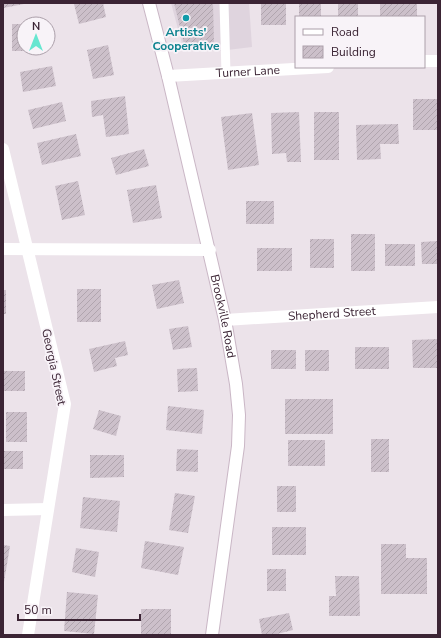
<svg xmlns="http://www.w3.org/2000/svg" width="441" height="638" font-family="'Nunito Sans',sans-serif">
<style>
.built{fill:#dfd4de}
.building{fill:url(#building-hatch)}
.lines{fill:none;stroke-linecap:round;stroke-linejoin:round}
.secondary-casing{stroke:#cab7c6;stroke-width:14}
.lane{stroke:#fff;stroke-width:9}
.street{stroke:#fff;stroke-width:12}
.secondary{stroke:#fff;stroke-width:12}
.culture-dot{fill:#0f9aa8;stroke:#f8f3f8;stroke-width:1.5}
.labels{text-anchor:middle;stroke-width:3.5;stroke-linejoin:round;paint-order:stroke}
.culture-label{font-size:12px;font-weight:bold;fill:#0d838f;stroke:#f8f3f8}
.street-label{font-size:12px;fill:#3b2434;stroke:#f8f3f8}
</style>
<defs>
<pattern id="building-hatch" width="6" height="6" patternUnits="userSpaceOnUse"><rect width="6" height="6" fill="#ccc0ca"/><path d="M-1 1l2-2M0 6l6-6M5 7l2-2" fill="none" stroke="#b0a5ae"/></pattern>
</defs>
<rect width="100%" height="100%" fill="#ece3ea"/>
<path class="built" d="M171,3h78l3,44 -33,4h-35z"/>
<path class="building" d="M3,3h21v1l-21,4z
M78,3h25l3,14 -27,7 -5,-20z
M174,3h39l1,40 -30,1z
M261,3h25v22h-25z
M299,3h22v14h-22z
M338,3h20v14h-20z
M380,3h37v14h-37z
M12,24h12v24h23v3h-35z
M108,45l6,30 -21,4 -6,-29z
M52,66l4,20 -33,6 -3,-20z
M125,96l4,38 -23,3 -3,-22 -11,2 -1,-16z
M413,99h24v31h-24z
M62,102l4,19 -33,8 -5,-19z
M299,112l2,50h-14l-1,-9 -14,1 -1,-41z
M314,112h25v48h-25z
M252,113l7,52 -31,5 -7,-53z
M398,124l1,20h-19l1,15 -24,1 -1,-35z
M76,134l5,22 -39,9 -5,-22z
M144,149l5,17 -33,9 -5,-17z
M78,181l7,34 -23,5 -7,-34z
M156,185l6,33 -29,5 -6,-33z
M246,201h28v23h-28z
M351,234h24v37h-24z
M310,239h24v29h-24z
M438,241v23h-16l-1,-22z
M385,244h30v22h-30z
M257,248h35v23h-35z
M179,280l5,23 -27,6 -5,-24z
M77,289h24v33h-24z
M3,290h3v24h-3z
M188,326l4,21 -19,3 -4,-21z
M438,339v29h-25l-1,-28z
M125,341l3,14 -13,3 2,8 -23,6 -5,-23z
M355,347h34v22h-34z
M271,350h25v19h-25z
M305,350h24v21h-24z
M197,368l1,23 -20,1 -1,-23z
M3,371h22v20h-22z
M285,399h48v35h-48z
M168,406l36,4 -2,24 -36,-4z
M99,410l22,6 -5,20 -23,-7z
M6,412h21v30h-21z
M371,439h18v33h-18z
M288,440h37v26h-37z
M177,449l21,1v22l-22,-1z
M3,451h20v18h-20z
M90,455h34v22l-34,1z
M277,486h19v26h-19z
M175,493l20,3 -7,37 -19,-3z
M83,497l37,4 -3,31 -37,-4z
M272,527h34v28h-34z
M145,541l39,6 -6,28 -37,-7z
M381,544h25v14h21v36h-46z
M3,545l7,1 -6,36h-1z
M76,548l23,4 -4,25 -23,-5z
M267,569h19v22h-19z
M335,576h24l1,40h-31v-20h7z
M67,592l31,3 -4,39 -30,-3z
M141,609h30v25h-30z
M289,613l4,17 -20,5h-11l-3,-16z"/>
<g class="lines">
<defs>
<g id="secondary">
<path id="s3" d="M149,3l19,73 57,244 11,64 3,31 -1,31 -26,189"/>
</g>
</defs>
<use href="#secondary" class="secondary-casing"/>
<path class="lane" d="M224,3l2,70"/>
<g class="street">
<path d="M424,61h14"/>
<path id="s1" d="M168,76l160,-9"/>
<path d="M3,149l62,255 -37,231"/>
<path d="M3,249l207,1"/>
<path id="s2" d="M225,320l213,-13"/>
<path d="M3,510l45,-1"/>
</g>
<use href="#secondary" class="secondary"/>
</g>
<circle class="culture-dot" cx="186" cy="18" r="4"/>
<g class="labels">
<g class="culture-label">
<text x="186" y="36">Artists'<tspan x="186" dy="14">Cooperative</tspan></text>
</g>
<g class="street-label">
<text dy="4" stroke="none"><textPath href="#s1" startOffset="80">Turner Lane</textPath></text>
<text dy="4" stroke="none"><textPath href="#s2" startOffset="107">Shepherd Street</textPath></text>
<text dy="4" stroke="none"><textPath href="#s3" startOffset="322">Brookville Road</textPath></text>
<text transform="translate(54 367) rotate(78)" y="4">Georgia Street</text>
</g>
</g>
<rect width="441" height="638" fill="none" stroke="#3b2434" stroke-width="8"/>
<rect x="295" y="16" width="130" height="52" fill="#f8f3f8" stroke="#aca0aa"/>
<rect x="303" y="29" width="20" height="6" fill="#ffffff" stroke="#aca0aa"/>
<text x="331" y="36" font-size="12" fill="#3b2434">Road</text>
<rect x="303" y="46" width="20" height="12" fill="url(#building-hatch)" stroke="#aca0aa"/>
<text x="331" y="56" font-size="12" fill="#3b2434">Building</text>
<g transform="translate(36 36)"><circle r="19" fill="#f8f3f8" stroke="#aca0aa"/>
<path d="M0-3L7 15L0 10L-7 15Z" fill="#67e6d0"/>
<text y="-6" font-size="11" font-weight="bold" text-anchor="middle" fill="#3b2434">N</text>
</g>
<path d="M18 614v6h122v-6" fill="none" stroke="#3b2434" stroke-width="2"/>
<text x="24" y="614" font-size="12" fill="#3b2434" stroke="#f8f3f8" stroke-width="3" paint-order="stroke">50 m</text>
</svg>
